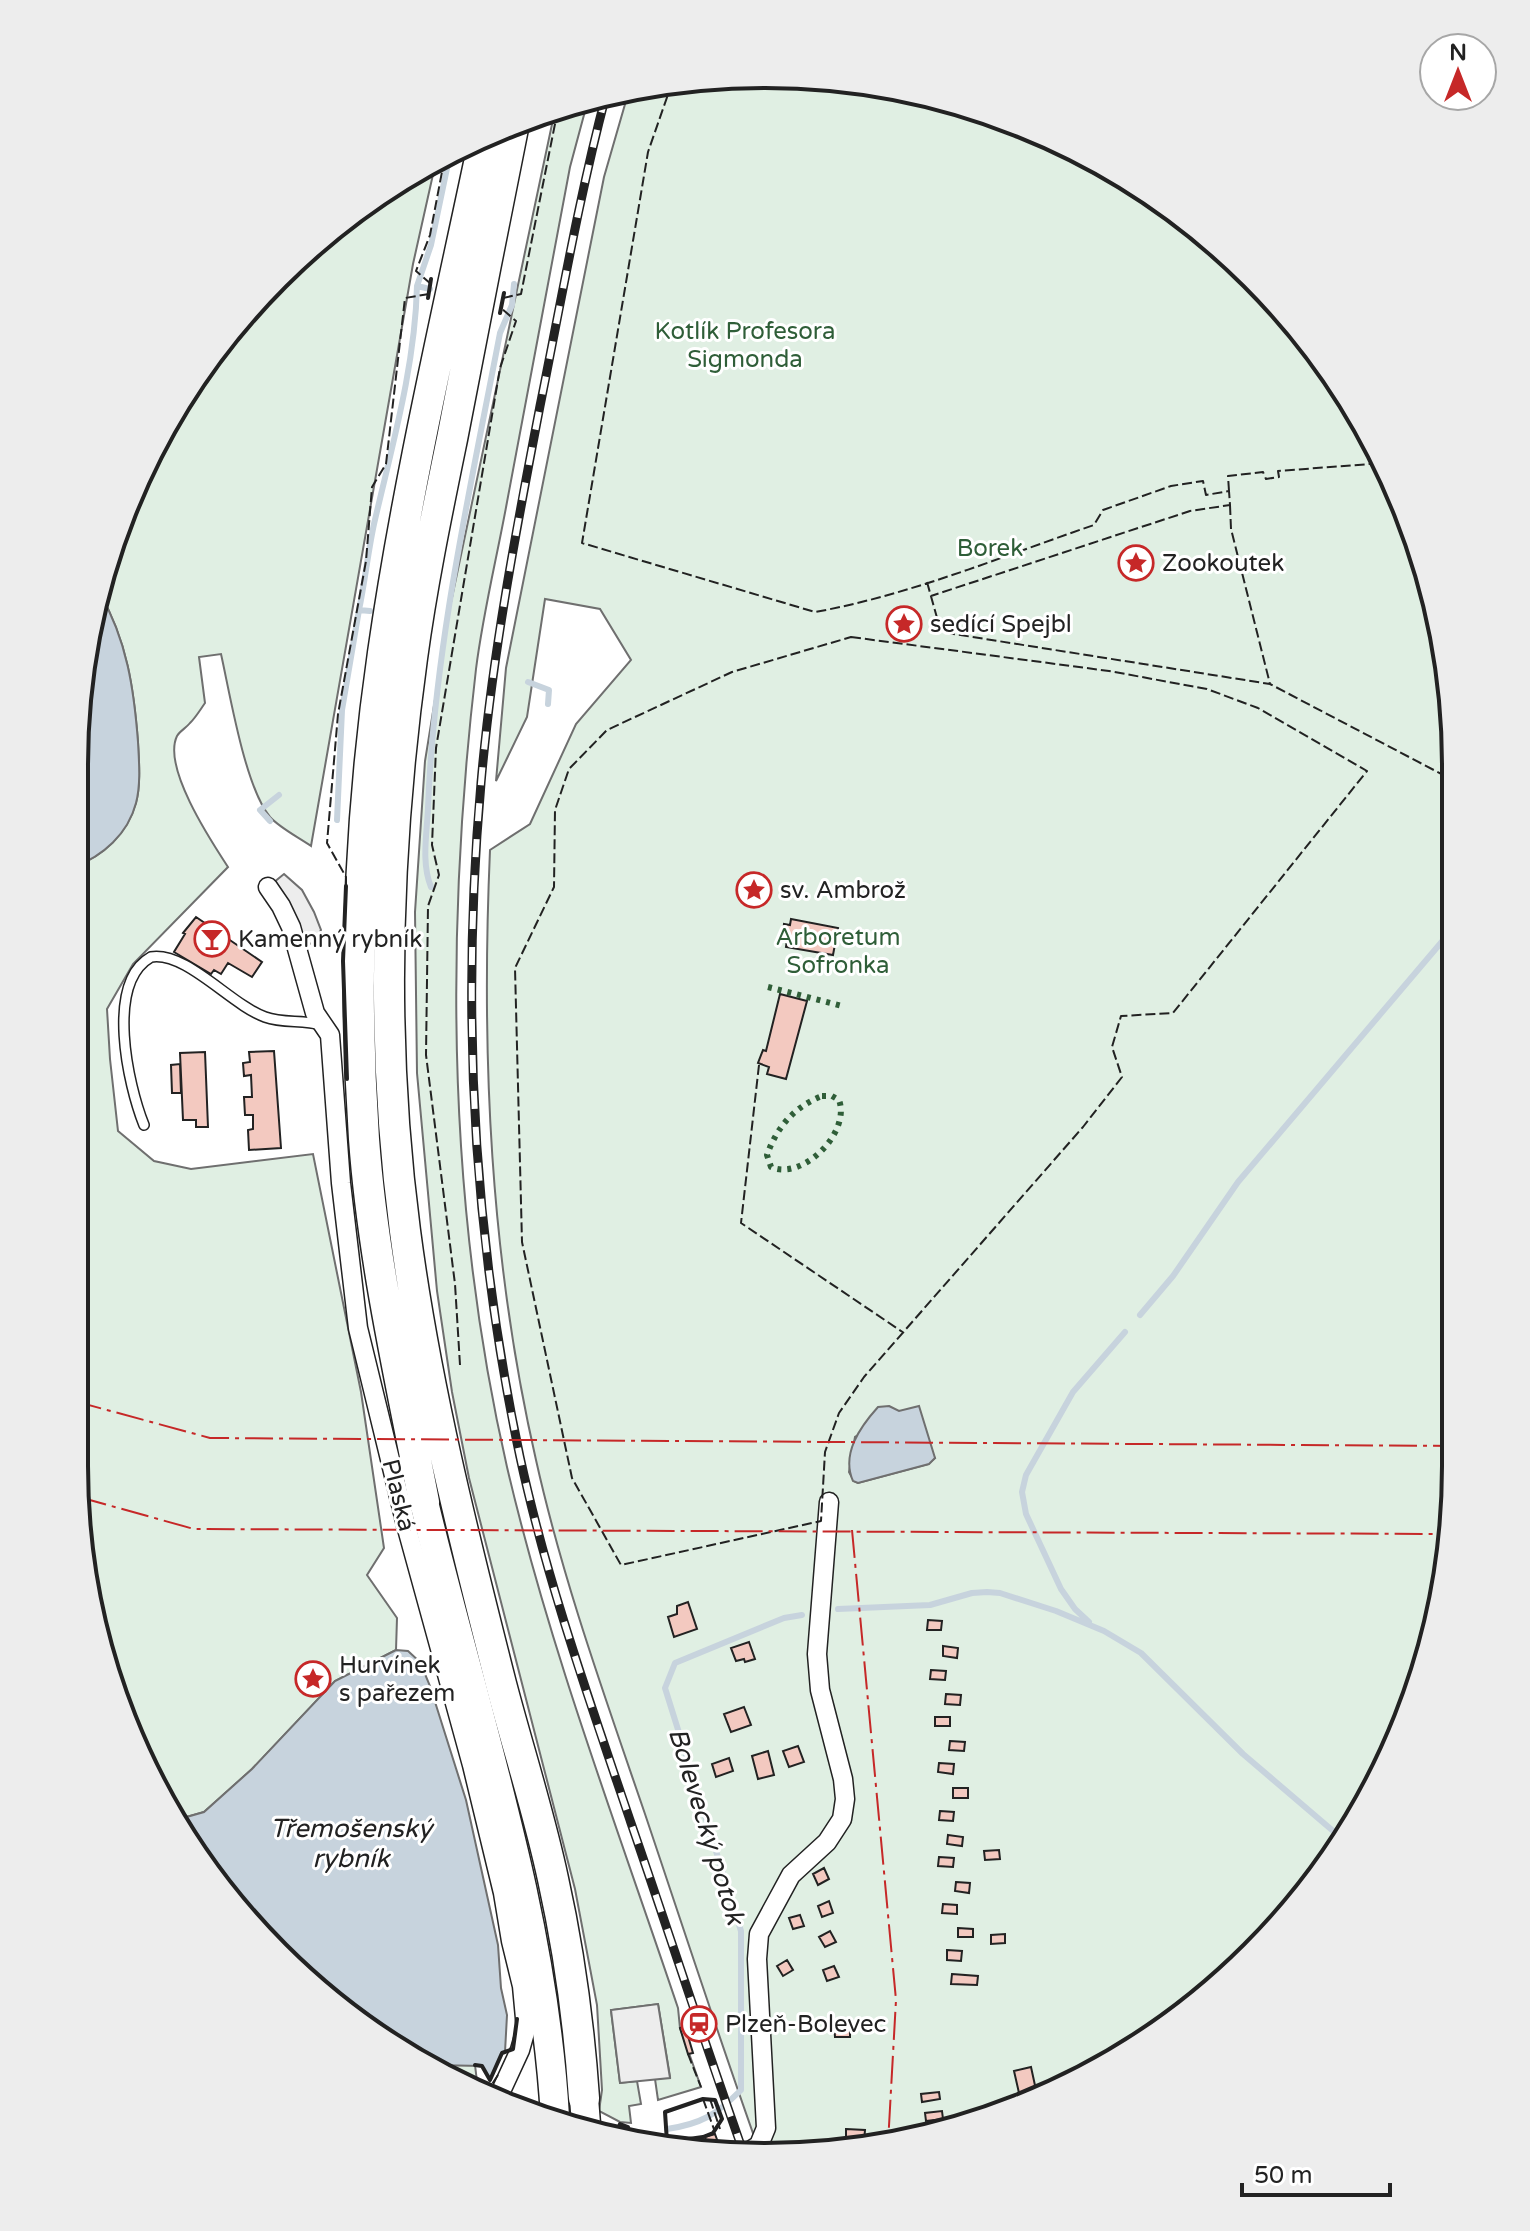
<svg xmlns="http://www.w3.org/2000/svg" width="1530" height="2231" font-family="'Varela Round',sans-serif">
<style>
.green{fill:#e0efe3;stroke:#6f6f6f;stroke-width:2;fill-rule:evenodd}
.parking{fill:#ededed;stroke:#6f6f6f;stroke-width:2}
.water{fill:#c7d3dd;stroke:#6f6f6f;stroke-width:2}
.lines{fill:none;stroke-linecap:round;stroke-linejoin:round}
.stream{stroke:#c7d3dd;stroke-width:6}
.building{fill:#f3c9c0;stroke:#222;stroke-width:2}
.service-casing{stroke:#222;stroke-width:12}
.minor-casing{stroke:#222;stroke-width:21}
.primary-casing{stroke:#222;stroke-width:31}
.trunk-casing{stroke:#222;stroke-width:33}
.service{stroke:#fff;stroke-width:9}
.minor{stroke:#fff;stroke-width:18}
.primary{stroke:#fff;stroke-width:28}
.trunk{stroke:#fff;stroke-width:30}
.rail-casing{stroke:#222;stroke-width:9}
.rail{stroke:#fff;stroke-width:6;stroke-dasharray:18;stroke-linecap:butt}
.hedge{stroke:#2f5e38;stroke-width:6;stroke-dasharray:4 6;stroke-linecap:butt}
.fence{stroke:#222;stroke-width:2;stroke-dasharray:10 4;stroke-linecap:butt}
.wall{stroke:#222;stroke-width:4}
.power{stroke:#c62828;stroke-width:2;stroke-dasharray:28 6 4 6;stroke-linecap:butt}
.labels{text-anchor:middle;stroke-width:6;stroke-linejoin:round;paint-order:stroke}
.park-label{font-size:24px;fill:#2f5e38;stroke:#fff}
.poi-label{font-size:24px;fill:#222;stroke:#fff;text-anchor:start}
.street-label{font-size:24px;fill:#222;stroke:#fff}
.water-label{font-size:26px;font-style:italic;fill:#222;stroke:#fff}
.rim{fill:none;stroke:#222;stroke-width:4}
</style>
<rect width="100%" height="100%" fill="#fff"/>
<path class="green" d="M765,74l134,13 130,39 120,64 104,86 86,105 64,119 40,130 13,135v701l-13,134 -58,172 -131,182 -144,111 -210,79 -140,9c-40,-112 -77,-226 -115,-339 -40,-117 -82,-233 -109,-354 -46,-201 -55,-405 -46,-610l40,-26 46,-100 55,-64 -31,-51 -55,-10 -18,118 -31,64 10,-113 98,-491 26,-90zM899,1411l36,47 -7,6 -70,19 -4,-2 -5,-9 6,-35z
M588,100l-18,67c-21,112 -42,223 -63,335 -10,55 -24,111 -31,167 -31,265 -29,537 31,798 43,184 111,362 171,541l2,20 21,59 -43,13 -3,-21 15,-2 -12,-73 -47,6 9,73 17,-2 4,23 -12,2 2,17 -11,-1 -21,-11 3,-21 -5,-85 -22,-116 -106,-411 -17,-86 -15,-101 -20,-218 -2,-161 10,-151 25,-154 105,-497z
M436,161l-23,103 -102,582c-13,-9 -31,-18 -41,-29 -25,-30 -40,-123 -49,-163l-22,3 6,46c-5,7 -9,14 -15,20 -4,5 -10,8 -13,13 -15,31 34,105 51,131l-95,97 -26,45 3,50 8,72 36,30 37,8 122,-15 48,238 23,156 -17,27 30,43 -1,32 -61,31 -83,88 -29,26 -19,17 -28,8 -65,-132 -37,-222v-599c29,-11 53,-33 62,-64 5,-19 3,-42 2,-61 -4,-52 -11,-102 -38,-148l45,-135 131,-182 105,-86z
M432,2065h43l3,25h-3z"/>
<path class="parking" d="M284,874l18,16 12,22 7,18 -7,13 -17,3 -29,-59z
M658,2004l12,74 -50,5 -9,-73z"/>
<path class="water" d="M100,594c27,46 34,96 38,148 1,19 3,42 -2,61 -8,31 -33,53 -62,64 0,-87 -3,-190 26,-273z
M889,1406l10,5 20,-5 16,52 -6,6 -71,19 -5,-2c-12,-27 7,-54 25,-74z
M396,1650l12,1 12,11 10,24 36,114 32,145 3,43 6,27 -2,37 -3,1 -12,27 -8,-14 -50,-1 -88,-51 -153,-164 -15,-30 28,-8 19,-17 29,-26 83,-88z"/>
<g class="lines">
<path class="stream" d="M417,286l14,-41 19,-91
M370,611l-11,-1c6,-29 9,-58 15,-86 18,-78 41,-157 43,-238l13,3
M528,682l21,8 -1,14
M337,820l5,-110 17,-100
M270,821l-10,-11 19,-15
M431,887c-10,-24 -4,-54 -3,-79 6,-159 42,-318 72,-475l12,-28 2,-21
M1140,1315l33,-39 65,-94 218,-257
M838,1609l92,-4 42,-12 15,-1 13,1 56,18 48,20 37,22 102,101 96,82
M1089,1622l-14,-13 -14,-20 -35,-75 -4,-22 4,-17 47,-83 52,-60
M618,2129l11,3
M667,2129c34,-5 49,-14 74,-39v-159l-76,-243 10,-25 109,-45 18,-3"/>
</g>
<path class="building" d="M196,917l66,45 -10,15 -24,-14 -7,11 -7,-4 -3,4 -37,-22 11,-18 -2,-1z
M791,919l47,9 -5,27 -47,-8 1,-7 -5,-1 2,-15 6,1z
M780,994l27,7 -21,78 -19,-5 2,-7 -11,-4 5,-13 3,1z
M274,1051l7,97 -32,2 -1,-20 5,-1v-14h-8l-1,-18h8l-1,-22 -7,1 -1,-13 7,-1 -1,-10z
M205,1052l3,75h-12v-7h-13l-3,-67z
M180,1064l1,29h-9l-1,-28z
M688,1602l9,27 -23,8 -6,-20 9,-3v-8z
M928,1620l14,1 -1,9h-14z
M749,1642l6,17 -10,3 -1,-3 -8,2 -5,-13z
M943,1646l15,2 -1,10 -14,-2z
M931,1670l15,1 -1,9 -15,-1z
M946,1694l15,1 -1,10 -15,-1z
M744,1707l7,18 -20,7 -7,-18z
M935,1717h15v9h-15z
M950,1741l15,1 -1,9 -15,-1z
M798,1746l6,16 -15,5 -6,-16z
M768,1751l6,24 -16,4 -6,-23z
M729,1758l4,13 -17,6 -4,-13z
M939,1763l15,1 -1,10 -15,-2z
M953,1788h15v10h-15z
M940,1811l14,1 -1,9 -14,-1z
M948,1835l15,2 -1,9 -15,-2z
M999,1850l1,9 -15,1 -1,-9z
M939,1857l15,1 -1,9 -15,-1z
M824,1868l5,11 -11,6 -5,-11z
M956,1882l14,1 -1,10 -14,-2z
M829,1901l4,12 -11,4 -4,-11z
M943,1904l14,1v9l-15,-1z
M800,1915l4,11 -11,3 -4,-11z
M958,1928l15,1v8h-15z
M830,1931l6,11 -11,5 -6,-10z
M1005,1934v9l-14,1v-9z
M947,1950l15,1 -1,10 -14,-1z
M787,1960l6,10 -10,6 -6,-10z
M834,1966l5,11 -12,4 -4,-11z
M952,1974l26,2 -1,9 -26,-1z
M834,2022h16v15h-15z
M685,2026l8,27 -5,1 -8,-26z
M1031,2067l5,23 -17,3 -5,-22z
M939,2092l1,7 -18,3 -1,-8z
M942,2111l1,8 -17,2 -1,-8z
M846,2129l19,1 -1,12 -18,-1z
M715,2134l4,11 -11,3 -3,-11z
M838,2141l19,1 -1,5 -18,1z"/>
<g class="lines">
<defs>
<path id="service" d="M144,1125c-16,-40 -39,-142 7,-168 35,-6 80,48 114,60 19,7 38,2 56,8"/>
<path id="minor" d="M268,887l13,19 10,21 24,86 15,22 11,148 17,145 48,197 66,240 31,128 8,48 11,45 4,43 -6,21 -24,52
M745,2154l14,-9 7,-17 -9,-169 2,-25 32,-59 36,-33 15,-23 3,-20 -2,-20 -23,-89 -3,-36 12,-152"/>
<path id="primary" d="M424,1502c49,205 119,404 131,615
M584,2098l2,26"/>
<path id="trunk" d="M514,123c-21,105 -42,211 -62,316 -15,73 -30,145 -40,219 -26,188 -32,384 -7,573 20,153 58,304 96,453 17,65 38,129 52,195 16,72 26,146 31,219
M424,1502c-23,-120 -51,-240 -60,-363 -11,-161 -4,-326 19,-486 25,-174 66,-346 102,-518"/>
</defs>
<use href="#service" class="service-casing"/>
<use href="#minor" class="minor-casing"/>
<use href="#primary" class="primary-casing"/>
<use href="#trunk" class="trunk-casing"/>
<use href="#service" class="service"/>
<use href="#minor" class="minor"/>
<use href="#primary" class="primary"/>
<use href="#trunk" class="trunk"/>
<defs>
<path id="rail" d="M606,95c-27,102 -45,207 -66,311 -24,125 -48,250 -59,377 -20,226 -8,452 39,674 27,125 70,245 111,366 38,110 74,221 113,331"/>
</defs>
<use href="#rail" class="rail-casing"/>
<use href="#rail" class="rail"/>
<path class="hedge" d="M768,987l74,19
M822,1096h10l7,4c12,32 -36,81 -68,67l-4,-12c10,-28 27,-48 55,-59z"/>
<path class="fence" d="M672,83l-24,69 -66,391 233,69c95,-17 188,-56 279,-87l9,-15 68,-24 32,-5 3,14 23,-4 1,14 -40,6 -259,85
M431,284l-15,-13 14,-36 15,-79
M503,298l18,-4 37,-185
M1229,491l-1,-15 35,-4 3,7 13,-2 -1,-6 105,-8
M1230,505l1,24 39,155
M927,582l14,50 329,52 179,94 7,9
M851,637l258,34 98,18 51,19 109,63 -194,242 -52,3 -9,31 10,30 -39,50 -219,250 -25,36 -14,39 -4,69 -200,44 -49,-87 -50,-236 -7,-274 39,-81 1,-77 14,-41 38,-39 125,-58z
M346,886v-9l-19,-34 11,-129 28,-153 6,-74 14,-23 19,-166 24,-4
M759,1065l-18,158 163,110
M460,1365l-5,-81 -29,-229 2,-149 11,-31 -7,-30 4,-97 64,-380 16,-47 -15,-13
M688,2054l13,33
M485,2095l13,-20
M703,2099l12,33
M710,2099l10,30"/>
<path class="wall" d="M428,298l3,-19
M500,313l4,-20
M346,886l-3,75 4,118
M475,2065l7,1 8,14 12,-27 11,-4 4,-30
M703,2099l12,1 7,19 -9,14 -10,4 -36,5 -2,-30z
M617,2132l3,-8 8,3 1,7"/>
<path class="power" d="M74,1401l136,37 1246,8
M79,1497l115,32 1255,5
M852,1530l44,470 -8,144"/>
</g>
<defs>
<symbol id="sight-ring" viewBox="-11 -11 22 22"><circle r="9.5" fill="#fff" stroke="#c62828" stroke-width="1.5"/><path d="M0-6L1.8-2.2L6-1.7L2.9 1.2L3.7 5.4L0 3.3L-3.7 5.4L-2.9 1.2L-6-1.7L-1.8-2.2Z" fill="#c62828"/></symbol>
<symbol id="bar-ring" viewBox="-11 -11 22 22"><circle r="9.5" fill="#fff" stroke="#c62828" stroke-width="1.5"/><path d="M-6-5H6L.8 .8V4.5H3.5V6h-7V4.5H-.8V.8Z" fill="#c62828"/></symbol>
<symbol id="station-ring" viewBox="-11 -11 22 22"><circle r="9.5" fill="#fff" stroke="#c62828" stroke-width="1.5"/><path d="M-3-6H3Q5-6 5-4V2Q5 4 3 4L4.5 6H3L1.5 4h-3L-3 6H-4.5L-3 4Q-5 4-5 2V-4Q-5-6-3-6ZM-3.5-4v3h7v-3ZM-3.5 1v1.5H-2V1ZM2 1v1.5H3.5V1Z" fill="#c62828"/></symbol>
</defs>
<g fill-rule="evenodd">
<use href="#sight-ring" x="1116" y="543" width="40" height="40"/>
<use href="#sight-ring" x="884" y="604" width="40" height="40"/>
<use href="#sight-ring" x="734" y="870" width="40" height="40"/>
<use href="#bar-ring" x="192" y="919" width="40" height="40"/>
<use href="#sight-ring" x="293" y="1659" width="40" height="40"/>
<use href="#station-ring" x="679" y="2004" width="40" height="40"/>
</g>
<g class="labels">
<g class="park-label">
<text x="745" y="339">Kotlík Profesora<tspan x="745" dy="28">Sigmonda</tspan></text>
<text x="990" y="556">Borek</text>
<text x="838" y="945">Arboretum<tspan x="838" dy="28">Sofronka</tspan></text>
</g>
<g class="poi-label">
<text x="1162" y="571">Zookoutek</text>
<text x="930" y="632">sedící Spejbl</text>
<text x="780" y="898">sv. Ambrož</text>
<text x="238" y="947">Kamenný rybník</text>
<text x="339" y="1673">Hurvínek<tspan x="339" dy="28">s pařezem</tspan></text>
<text x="725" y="2032">Plzeň-Bolevec</text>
</g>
<g class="street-label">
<text transform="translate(399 1495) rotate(76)" y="8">Plaská</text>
</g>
<g class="water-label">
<text transform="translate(707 1826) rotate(73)" y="9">Bolevecký potok</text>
<text x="351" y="1837">Třemošenský<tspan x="351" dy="30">rybník</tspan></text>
</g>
</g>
<path d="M0 0H1530V2231H0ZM765 88H765A677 677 0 0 1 1442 765V1466A677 677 0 0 1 765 2143H765A677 677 0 0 1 88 1466V765A677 677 0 0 1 765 88Z" fill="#ededed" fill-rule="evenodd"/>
<path class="rim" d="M765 88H765A677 677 0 0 1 1442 765V1466A677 677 0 0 1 765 2143H765A677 677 0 0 1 88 1466V765A677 677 0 0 1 765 88Z"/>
<g transform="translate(1458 72)"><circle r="38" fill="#ffffff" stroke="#a7a7a7" stroke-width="2"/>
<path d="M0-6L14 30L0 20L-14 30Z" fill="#c62828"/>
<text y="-12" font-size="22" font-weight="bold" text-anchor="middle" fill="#222222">N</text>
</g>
<path d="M1242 2183v12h148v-12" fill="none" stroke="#222222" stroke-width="4"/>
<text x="1254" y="2183" font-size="24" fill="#222222" stroke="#ffffff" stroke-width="6" paint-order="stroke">50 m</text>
</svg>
